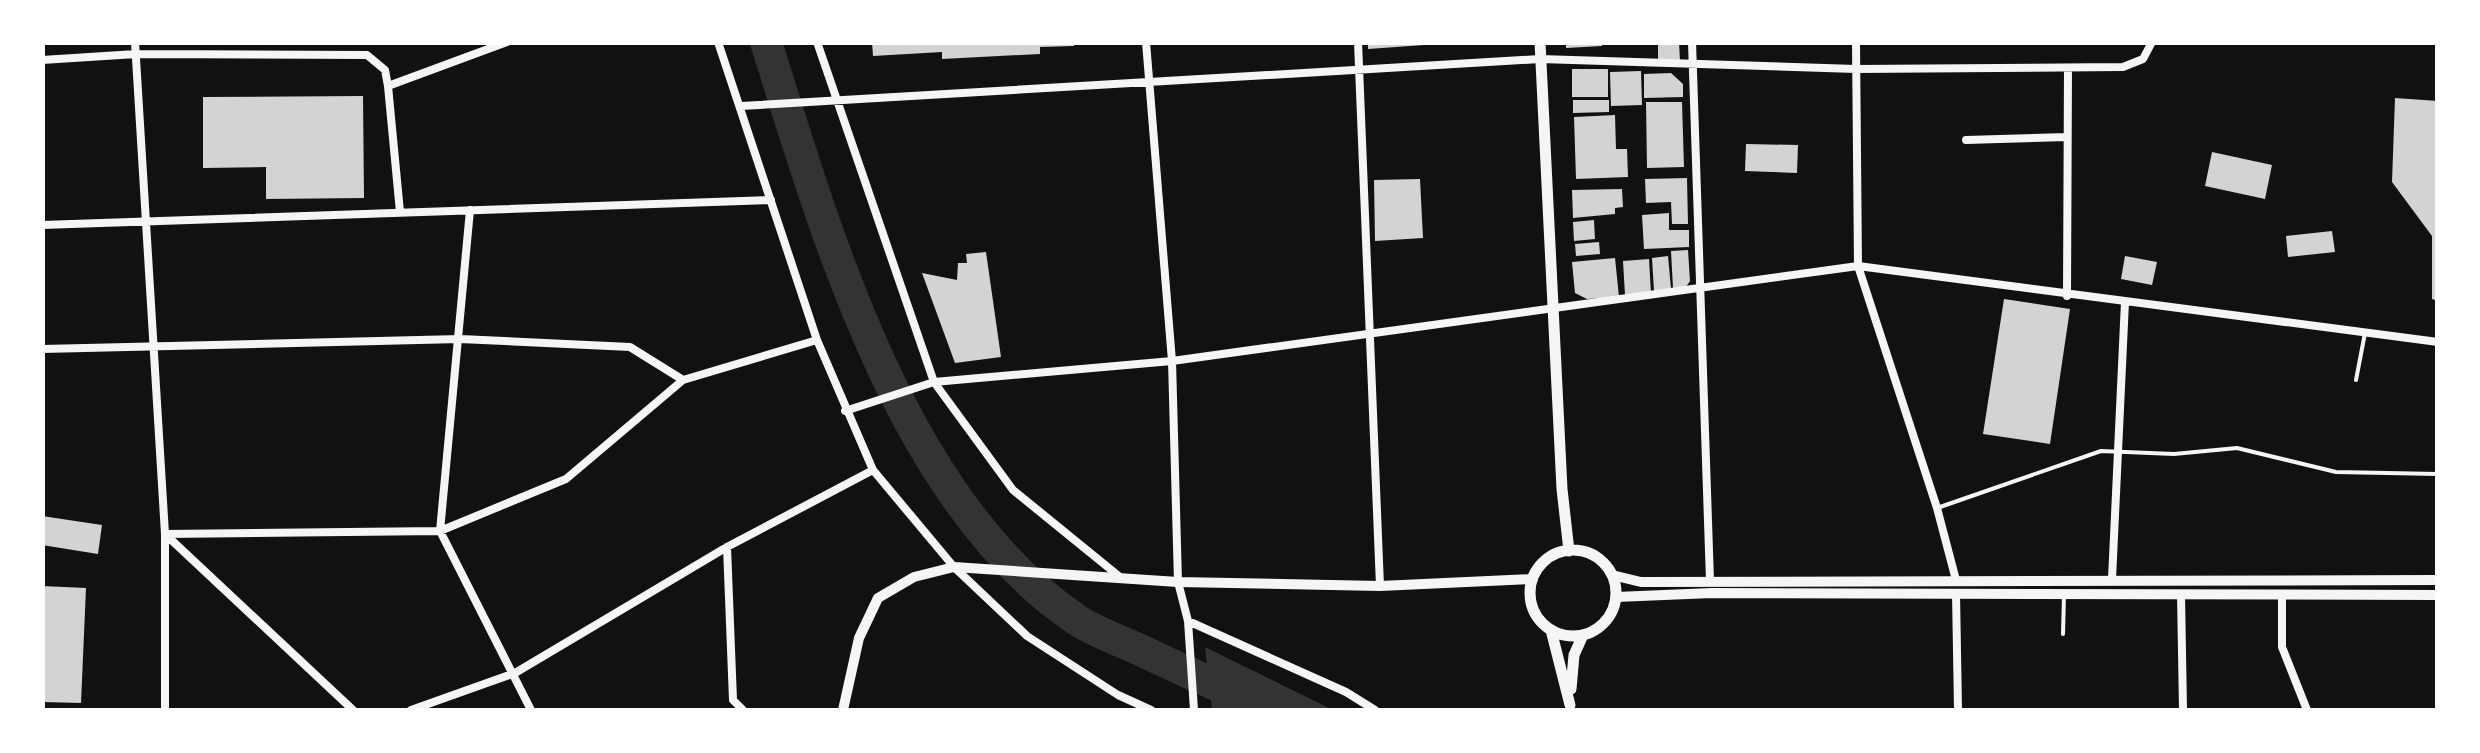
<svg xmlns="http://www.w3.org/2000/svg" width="2480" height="753" font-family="'Roboto Condensed',sans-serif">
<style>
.water{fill:#333}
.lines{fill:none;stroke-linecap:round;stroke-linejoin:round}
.river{stroke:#333;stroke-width:32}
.building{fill:#d3d3d3}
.service{stroke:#f5f5f5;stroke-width:4}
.minor{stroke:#f5f5f5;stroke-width:8}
.tertiary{stroke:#f5f5f5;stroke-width:10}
.secondary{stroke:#f5f5f5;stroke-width:11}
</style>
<rect width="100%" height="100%" fill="#111"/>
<path class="water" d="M1205,647l128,63h-121z"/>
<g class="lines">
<path class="river" d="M766,42c60,192 136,460 311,578 18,12 42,20 61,29 49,23 96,46 147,61"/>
</g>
<path class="building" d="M872,42h202v4l-34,1v7l-98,5v-7l-69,4z
M1368,42h56v3l-56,4z
M1566,42h35l1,4 -36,2z
M1658,42h21l1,19 -22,-1z
M1572,69h36v28h-36z
M1641,71l1,34 -31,1 -1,-34z
M1671,73l12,11v13l-39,1v-24z
M363,96l1,102 -98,1v-32l-63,1v-71z
M2395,98l43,3v200l-6,-2v-63l-40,-54z
M1573,100h36v12l-36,1z
M1646,102h36l2,65 -37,1z
M1615,115l1,34h11l1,28 -52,2 -2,-62z
M1746,144l52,1 -1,28 -52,-2z
M2212,152l60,13 -7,34 -60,-13z
M1687,178l1,46h-16l-1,-22 -25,1 -1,-24z
M1420,179l3,59 -48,3 -1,-61z
M1622,189l1,18 -8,1v6l-42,4 -1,-28z
M1669,213v17h20v17l-45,2 -2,-34z
M1594,220l1,19 -21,2 -1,-19z
M2332,231l3,21 -47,5 -2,-21z
M1599,242l1,12 -24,2 -1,-12z
M1688,250l2,31 -4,6 -13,1 -2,-37z
M986,252l15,105 -46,6 -33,-90 35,7 1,-17h9l-1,-9z
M1668,256l3,33 -17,2 -2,-33z
M2125,256l32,6 -5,23 -31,-6z
M1615,258l4,39 -32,2 -12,-6 -3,-31z
M1649,259l2,35 -26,1 -2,-34z
M2004,299l66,10 -20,135 -67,-10z
M42,516l60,9 -4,29 -56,-9z
M42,586l44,2 -5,115 -39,-1z"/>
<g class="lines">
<path class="service" d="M2356,380l9,-47
M1940,507l161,-56 73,3 63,-6 99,24 102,2
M2063,634l1,-39"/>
<path class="minor" d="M135,42l30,492v176
M718,42l99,298 56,130 81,97 73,69 91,59 33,15
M817,42l117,340 79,108 107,87
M1146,42l26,319 6,221 10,39 6,89
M1358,42l22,544
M1692,42l18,539
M1856,42l2,224 79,242 19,72
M42,60l94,-6 231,1 18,15 3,16
M741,106l799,-47 316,10 267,-2 20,-8 9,-17
M1966,140l101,-3
M470,210l-30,321 91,179
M400,212l-12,-126 119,-44
M42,225l729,-25
M2067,296l1,-227
M42,349l418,-10 170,8 53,33
M845,411l89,-29 238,-21 686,-95 580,76
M165,534l275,-3 126,-52 117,-99 134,-40
M165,534l188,176
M727,547l6,153 10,10
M2112,579l13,-277
M1956,593l2,117
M2181,594l2,116
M2282,594v53l25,63
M1188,621l158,71 29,18
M411,710l104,-37 212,-126 146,-77"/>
<path class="tertiary" d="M1612,575l29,7 797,-2
M1616,597l96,-4 726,2
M843,710l16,-72 19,-40 36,-21 40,-10 224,15 202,4 153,-7"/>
<path class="secondary" d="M1540,42l22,447 7,62
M1530 593a43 43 0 1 1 86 0a43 43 0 1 1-86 0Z
M1551,630l19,75
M1571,689l3,-34 9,-20"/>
</g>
<rect width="2480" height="753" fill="none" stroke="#ffffff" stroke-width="90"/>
</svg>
